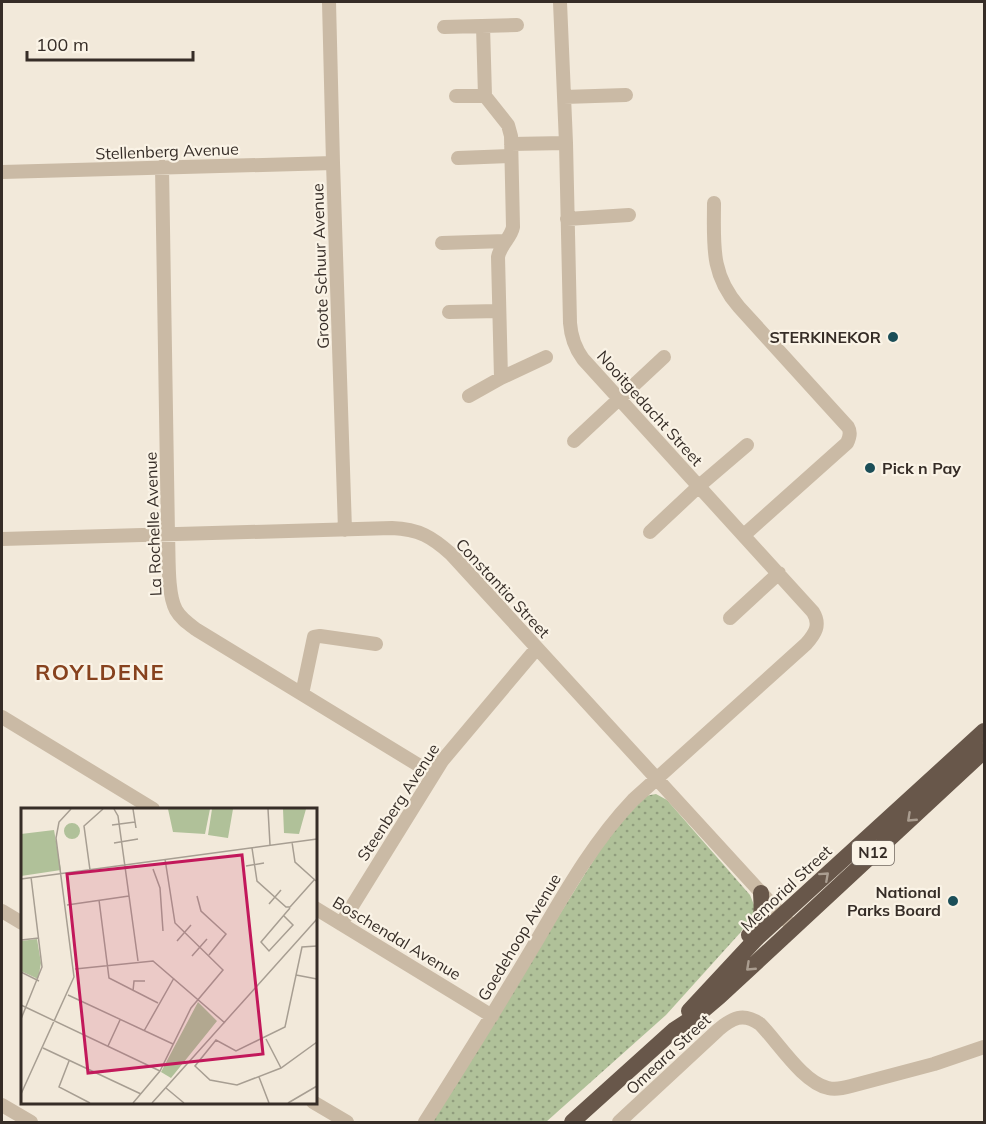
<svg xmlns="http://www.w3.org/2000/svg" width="986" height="1124" font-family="Mulish,sans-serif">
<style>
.park{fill:url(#park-dots)}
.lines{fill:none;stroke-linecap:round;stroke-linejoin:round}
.minor{stroke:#cabaa5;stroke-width:14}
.trunk{stroke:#68574a;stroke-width:16}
.oneway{stroke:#aa9d90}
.poi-dot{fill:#1b4e58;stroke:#faf3e6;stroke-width:2}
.labels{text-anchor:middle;stroke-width:4.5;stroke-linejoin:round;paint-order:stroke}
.shield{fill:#faf3e6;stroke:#716860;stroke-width:1.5}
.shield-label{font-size:15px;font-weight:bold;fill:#362d27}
.street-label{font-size:16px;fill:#362d27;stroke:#faf3e6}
.poi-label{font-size:16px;font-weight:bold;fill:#362d27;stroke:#faf3e6;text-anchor:end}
.district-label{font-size:22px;font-weight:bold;letter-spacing:1.5px;fill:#87421e;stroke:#faf3e6}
.inset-road{fill:none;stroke:#a79e92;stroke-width:1.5}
.view{fill:#c2185b;fill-opacity:0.15;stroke:#c2185b;stroke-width:3}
.inset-edge{fill:none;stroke:#362d27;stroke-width:3}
</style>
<defs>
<pattern id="park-dots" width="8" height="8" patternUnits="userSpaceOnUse" patternTransform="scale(1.5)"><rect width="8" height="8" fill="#b0c199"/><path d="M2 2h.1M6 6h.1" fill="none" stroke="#909d7d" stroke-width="1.8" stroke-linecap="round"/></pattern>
</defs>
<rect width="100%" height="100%" fill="#f2e9da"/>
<path class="park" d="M656,794l11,6 83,95 4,10v8l-14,20 -74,82 -120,107h-114l87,-143 91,-145 35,-38z"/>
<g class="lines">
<path class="minor" d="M329,2l4,161 12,367
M483,26l2,70 23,29 3,11 2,91c-2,11 -13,18 -15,30l3,121
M444,27l73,-2
M456,96h29
M564,97l62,-2
M511,144l55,-1
M458,158l53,-2
M162,167l6,368c1,20 -1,59 8,75 5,9 13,14 21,20l236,144
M2,172l331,-9
M714,203c0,41 -4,71 25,104l109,120c3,5 2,10 -1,16l-103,92
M567,219l62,-4
M442,243l64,-2
M449,312l50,-1
M469,396l32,-18 45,-21
M574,441l90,-84
M650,532l49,-46 48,-41
M2,539l390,-11c27,1 40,9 59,26l336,367
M730,618l49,-45
M302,694l12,-57 6,-1 56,8
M2,717l151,92
M315,908l177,108
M2,911l20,12
M341,924l101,-163 95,-113
M313,1102l34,20
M2,1105l29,17
M425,1122c37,-58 73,-116 108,-175 30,-51 59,-104 100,-147l173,-156c9,-10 15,-19 7,-32l-230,-253c-8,-11 -12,-22 -13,-36l-4,-180 -6,-141
M619,1122l99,-92c14,-12 25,-18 42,-6 18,18 43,59 68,64 8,2 16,0 23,-2l83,-22 50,-17"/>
<path class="trunk" d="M749,935c15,-14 13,-22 12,-42
M689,1011l67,-72 228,-208
M572,1122l102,-92 26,-17 19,-16 265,-246"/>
</g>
<defs><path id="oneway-chevron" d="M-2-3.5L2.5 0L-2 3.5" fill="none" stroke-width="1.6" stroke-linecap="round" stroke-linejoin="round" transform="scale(1.5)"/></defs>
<g class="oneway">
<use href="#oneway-chevron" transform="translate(911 818) rotate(137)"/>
<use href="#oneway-chevron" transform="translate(825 876) rotate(-42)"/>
<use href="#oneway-chevron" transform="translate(750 967) rotate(137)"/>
</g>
<g class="poi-dot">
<circle cx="893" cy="337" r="6"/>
<circle cx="870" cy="468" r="6"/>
<circle cx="953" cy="901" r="6"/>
</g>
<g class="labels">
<rect class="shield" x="852" y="841" width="42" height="24" rx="4.5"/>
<g class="shield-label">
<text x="873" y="858">N12</text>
</g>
<g class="street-label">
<text transform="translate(167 151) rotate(-2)" y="6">Stellenberg Avenue</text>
<text transform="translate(320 266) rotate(-92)" y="6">Groote Schuur Avenue</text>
<text transform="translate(650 408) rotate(48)" y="6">Nooitgedacht Street</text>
<text transform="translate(153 524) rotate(-92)" y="6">La Rochelle Avenue</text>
<text transform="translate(503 588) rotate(47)" y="6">Constantia Street</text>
<text transform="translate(398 802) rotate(-57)" y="6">Steenberg Avenue</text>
<text transform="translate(786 888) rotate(-43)" y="6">Memorial Street</text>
<text transform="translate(519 937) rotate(-59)" y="6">Goedehoop Avenue</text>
<text transform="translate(397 938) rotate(31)" y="6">Boschendal Avenue</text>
<text transform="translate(668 1054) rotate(-43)" y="6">Omeara Street</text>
</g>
<g class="poi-label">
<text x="881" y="343">STERKINEKOR</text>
<text x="882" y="474" text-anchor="start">Pick n Pay</text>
<text x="941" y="898">National<tspan x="941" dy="18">Parks Board</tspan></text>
</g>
<g class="district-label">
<text x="100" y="680">ROYLDENE</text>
</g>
</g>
<g transform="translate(21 808)">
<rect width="296" height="296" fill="#f2e9da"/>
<path d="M16,131l4,24 -3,16 -17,-8v-30zM177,194l19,19 -46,57 -10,-6z" fill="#b0c199"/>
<path d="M147,1h42l-5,25 -32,-2zM191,1h21l-5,29 -20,-3zM262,1h23l-7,25 -15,-1zM43 23a8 8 0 1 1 16 0a8 8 0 1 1-16 0ZM33,22l7,40 -40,6v-42z" fill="#b0c199"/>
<path class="inset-road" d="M93,1l4,7 20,145M112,1l3,19M247,1l2,36M91,17l23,-3M271,34l3,20 21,19M93,35l24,-4M231,40l5,33 29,26h4l25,-28M225,58l18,-3M132,61l7,19 3,43M69,62l-6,-44 19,-17M0,71l296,-40M176,88l4,15 25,23 -17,21M78,92l10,78 49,25M248,96l12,-14M46,97l62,-9M263,108l9,9 -24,26 -8,-9 29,-34M0,132l18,-2M156,133l14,-16M296,138l-15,1 -17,80 -49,24 -20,-11 -21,26 15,14 27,5 44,-17 36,-26M171,148l15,-17M54,161l78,-8 72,62M0,164l18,9M275,167l21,4M112,183l1,-10h11M47,187l105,49M0,197l139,66M0,211l21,-52 -11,-90M123,223l30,-53M245,231l15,29M87,238l12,-26M22,240l98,46M48,253l-10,26 31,16M238,269l10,26M145,280l18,15M0,286l53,-117 -18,-139 3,-16 12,-13M112,295l27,-32 31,-63 32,-38 -48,-47 -10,-64M131,295l165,-184M267,295l29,-17"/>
<path class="view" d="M221,47l21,199 -175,19 -21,-199z"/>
<rect width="296" height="296" class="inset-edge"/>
</g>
<rect width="986" height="1124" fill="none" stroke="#362d27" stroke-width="6"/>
<path d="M27 51v9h166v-9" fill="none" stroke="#362d27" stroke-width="3"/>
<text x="36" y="51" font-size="18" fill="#362d27" stroke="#faf3e6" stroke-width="4.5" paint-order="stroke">100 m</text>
</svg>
